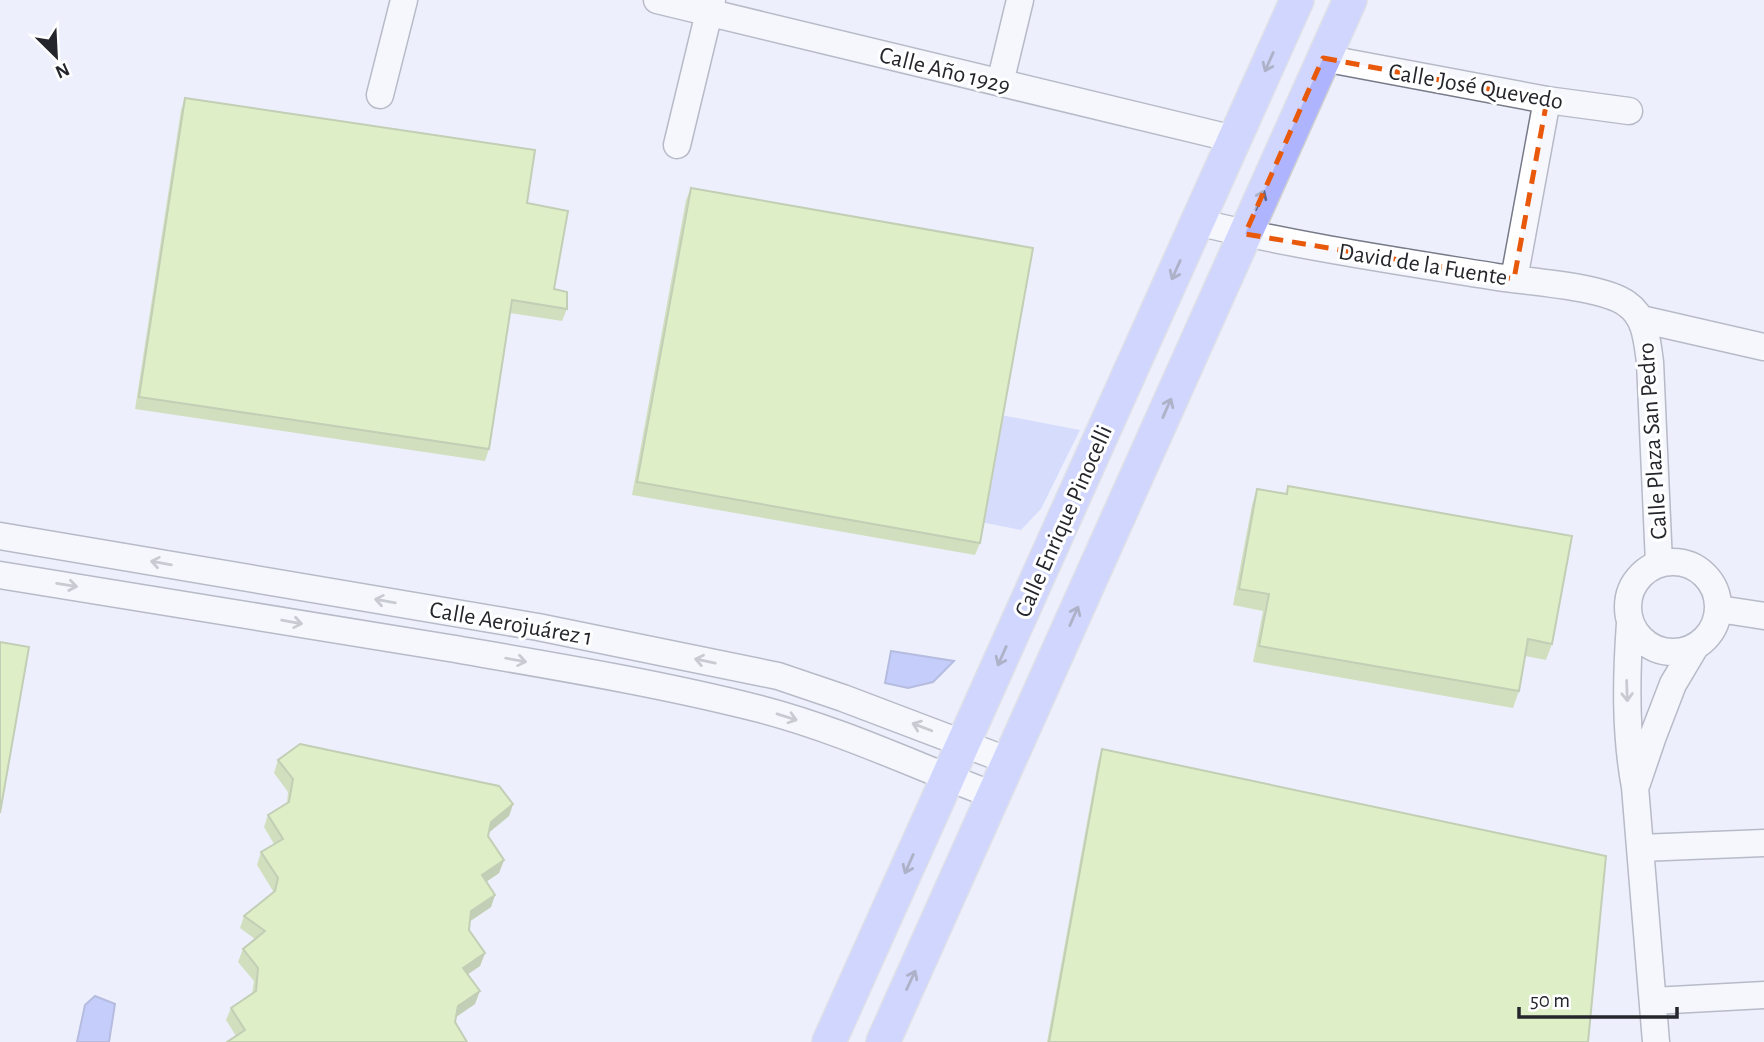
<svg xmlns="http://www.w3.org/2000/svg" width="1764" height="1042" font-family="'Alegreya Sans',sans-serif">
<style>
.green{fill:#bbc5fc}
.water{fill:#94a2fa;stroke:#737dbc;stroke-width:2}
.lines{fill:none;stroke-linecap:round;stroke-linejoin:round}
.minor-casing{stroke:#777a88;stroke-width:29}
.major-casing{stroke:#cfcfd1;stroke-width:36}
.minor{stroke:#fff;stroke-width:26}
.major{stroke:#aeb5fe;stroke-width:33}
.wall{fill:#afca75}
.shaded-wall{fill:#8fa45f}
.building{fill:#cceb88;stroke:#8fa45f;stroke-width:2}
.oneway{stroke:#63668a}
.oneway2{stroke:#9d9da0}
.marked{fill:none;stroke:#e8590c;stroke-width:5;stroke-dasharray:14 9;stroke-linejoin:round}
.labels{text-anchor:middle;stroke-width:6;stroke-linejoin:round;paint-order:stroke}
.street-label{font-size:24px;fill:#25262c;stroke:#fff}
</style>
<rect width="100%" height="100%" fill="#edf0fc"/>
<path class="green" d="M1001,415l79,15 -39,79 -20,21 -40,-8z"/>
<path class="water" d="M891,651l63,10 -21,21 -25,6 -23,-5z
M95,996l20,8 -6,38h-32l8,-37z"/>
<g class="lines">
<defs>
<path id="minor" d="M657,0l577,139
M1323,58l224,42 82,11
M1000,83l20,-83
M380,95l24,-95
M677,145l35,-145
M1197,222c99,24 200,39 300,55 32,5 106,9 130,27 19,13 20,37 23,58l9,201
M1514,279l33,-179
M1641,319l123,28
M0,536l538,91 240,49 65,22 166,63
M1628 607a45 45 0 1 1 90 0a45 45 0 1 1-90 0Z
M0,575c150,25 299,48 449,73 104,18 209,35 311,61 81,21 156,57 233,86
M1719,609l45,7
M1630,623c-4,55 -5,110 5,164l21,255
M1637,783l16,-47 20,-52 22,-37
M1640,848l124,-5
M1653,1001l111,-6"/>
<path id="major" d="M829,1042l468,-1042
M883,1042l467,-1042"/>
</defs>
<use href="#minor" class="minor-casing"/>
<use href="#major" class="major-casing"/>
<use href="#minor" class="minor"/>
<use href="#major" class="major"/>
</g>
<path class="wall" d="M185,98l342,105 27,86 13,20 -5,12 -52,-8 -21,136 -4,12 -350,-52 46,-299z
M691,188l289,355 -5,12 -343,-60 54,-295z
M1288,486l264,158 -6,16 -21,-4 -6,35 -6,17 -260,-46 10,-51 -30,-6 19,-100 5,-16 28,5z
M1102,749l486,293h-541l51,-280z
M278,760l235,44 -4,12 -21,17v3l16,24 -5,13 -13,9 9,13 -4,12 -21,14 -1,9 16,23 -5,13 -12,8 7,30 -19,13 -220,19 -10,-16 5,-12 21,-14 2,-13 -16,-19 5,-13 12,-10 -15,-11 4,-12 29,-23v-2l-16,-26 4,-13 13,-8 -10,-17 4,-12 19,-12 1,-11 -14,-19z"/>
<path class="shaded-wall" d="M513,804l-4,12 -23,19 5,-13z
M504,860l-5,13 -22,15 5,-13z
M495,895l-4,12 -25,17 5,-13z
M485,953l-5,13 -21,14 4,-12z
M480,991l-5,13 -22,15 5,-13z"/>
<path class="building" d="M185,98l350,52 -8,53 41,8 -14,78 13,3v17l-55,-9 -23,149 -350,-52z
M691,188l342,60 -53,295 -343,-61z
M1288,486l284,50 -20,108 -24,-5 -9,52 -260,-45 10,-52 -30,-5 18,-100 30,5z
M0,642l29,5 -29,166z
M300,744l199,42 14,18 -22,18 -3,14 16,24 -22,15 13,20 -24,16 -2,19 16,23 -22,15 17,23 -22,15 -3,16 12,20h-240l18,-12 -14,-22 25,-17 2,-23 -15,-19 22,-18 -21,-15 31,-25 3,-13 -17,-26 22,-13 -15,-24 21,-13 4,-23 -15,-19z
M1102,749l504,107 -18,186h-539z"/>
<defs><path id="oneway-shaft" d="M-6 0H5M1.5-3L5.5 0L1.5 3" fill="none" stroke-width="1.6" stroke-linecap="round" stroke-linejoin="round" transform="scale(1.75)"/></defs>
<g class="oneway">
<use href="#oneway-shaft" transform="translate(1269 62) rotate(114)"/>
<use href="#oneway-shaft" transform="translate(1260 200) rotate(-66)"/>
<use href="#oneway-shaft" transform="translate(1176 270) rotate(114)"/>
<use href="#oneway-shaft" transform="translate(1167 408) rotate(-66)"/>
<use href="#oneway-shaft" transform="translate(1074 616) rotate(-66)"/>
<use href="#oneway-shaft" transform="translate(1002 656) rotate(114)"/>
<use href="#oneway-shaft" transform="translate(909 864) rotate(114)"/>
<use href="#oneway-shaft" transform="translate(911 980) rotate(-65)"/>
</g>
<g class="oneway2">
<use href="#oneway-shaft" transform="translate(161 563) rotate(-170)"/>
<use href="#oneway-shaft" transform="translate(67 585) rotate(9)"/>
<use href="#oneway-shaft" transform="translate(385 601) rotate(-170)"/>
<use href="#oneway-shaft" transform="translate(292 622) rotate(10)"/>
<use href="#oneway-shaft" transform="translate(516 660) rotate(10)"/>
<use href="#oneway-shaft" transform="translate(705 661) rotate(-168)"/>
<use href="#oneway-shaft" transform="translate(1627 691) rotate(88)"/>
<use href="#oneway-shaft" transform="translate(787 717) rotate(17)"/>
<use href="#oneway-shaft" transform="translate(922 727) rotate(-159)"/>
</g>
<path d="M0 0H1764V1042H0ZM1323,58l224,42 -33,179 -269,-45z" fill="#edf0fc" fill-opacity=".55" fill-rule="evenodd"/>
<path class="marked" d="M1323,58l224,42 -33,179 -269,-45z"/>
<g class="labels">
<g class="street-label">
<text transform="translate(945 70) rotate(14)" y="8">Calle Año 1929</text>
<text transform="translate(1476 86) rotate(10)" y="8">Calle José Quevedo</text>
<text transform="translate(1423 264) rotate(9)" y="8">David de la Fuente</text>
<text transform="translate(1652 441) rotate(-94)" y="8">Calle Plaza San Pedro</text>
<text transform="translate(1063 521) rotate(-66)" y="8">Calle Enrique Pinocelli</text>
<text transform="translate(511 623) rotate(10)" y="8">Calle Aerojuárez 1</text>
</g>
</g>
<g transform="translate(56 56) rotate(156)" stroke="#ffffff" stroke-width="5" paint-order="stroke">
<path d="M0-5L12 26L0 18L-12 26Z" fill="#25262c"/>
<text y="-10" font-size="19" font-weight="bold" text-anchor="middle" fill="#25262c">N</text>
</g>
<path d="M1519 1007v10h158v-10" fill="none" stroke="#25262c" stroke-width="3.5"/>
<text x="1530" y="1007" font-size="21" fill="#25262c" stroke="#ffffff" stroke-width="5" paint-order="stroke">50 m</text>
</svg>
